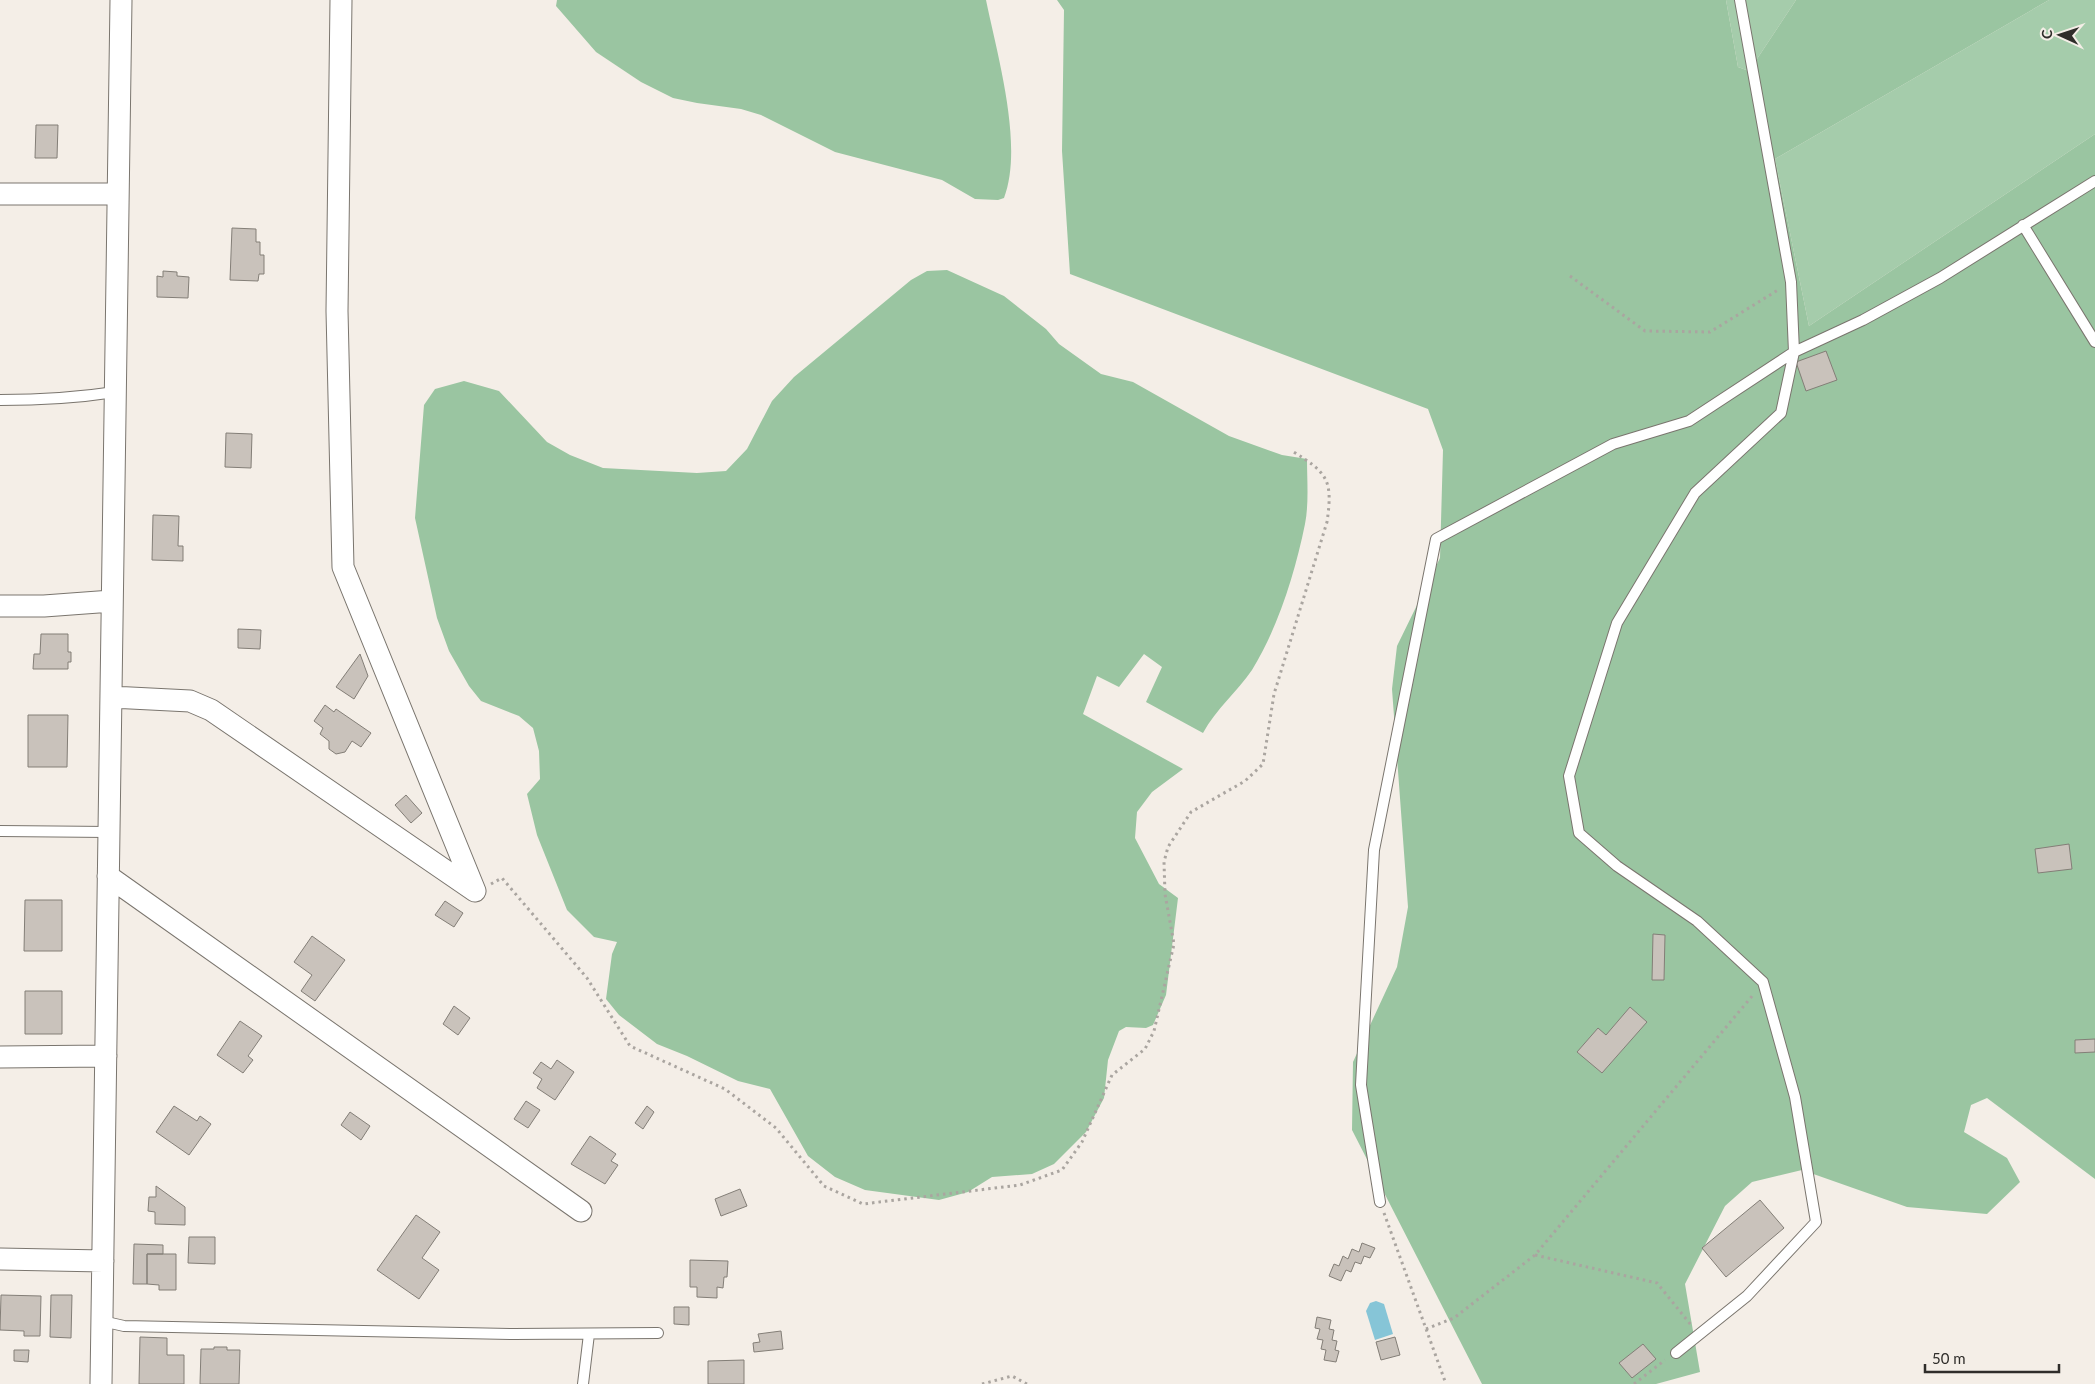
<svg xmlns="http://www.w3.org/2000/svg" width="2095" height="1384" font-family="Lato,sans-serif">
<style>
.green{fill:#a5ccab}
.forest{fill:#9ac5a1}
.water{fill:#86c5d7}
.building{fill:#c9c2bb;stroke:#837e77}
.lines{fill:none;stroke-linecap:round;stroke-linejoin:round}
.lane-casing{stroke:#7a756e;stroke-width:12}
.street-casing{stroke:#7a756e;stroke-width:23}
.path{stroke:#aaa5a0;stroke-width:3;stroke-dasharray:2.5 4;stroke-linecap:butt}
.lane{stroke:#fff;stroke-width:10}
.street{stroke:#fff;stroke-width:21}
</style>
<rect width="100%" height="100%" fill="#f4eee7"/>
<path class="green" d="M1726,0h70l-47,71 -11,-4z
M2049,0h46v134l-286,192 -34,-167z"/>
<path class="forest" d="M557,0h429c11,54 38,146 18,198l-6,2 -23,-1 -33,-19 -107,-28 -74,-37 -20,-6 -44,-6 -24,-5 -32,-16 -45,-30 -40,-46z
M1057,0h669l12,67 11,4 47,-71h253l-274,159 34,167 286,-192v1045l-108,-81 -16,7 -7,27 43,26 13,24 -33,32 -80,-7 -105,-37 -50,12 -27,24 -40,78 15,88 -44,12h-174l-130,-254 1,-68 44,-95 11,-60 -16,-218 5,-43 43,-88 3,-108 -15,-41 -358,-135 -8,-123 2,-141z
M947,270l57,26 42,33 13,15 42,30 32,8 96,54 53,19 25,4c0,21 2,45 -2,65 -10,49 -27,104 -53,146 -15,22 -36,39 -49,63l-57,-31 16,-35 -18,-13 -25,33 -22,-11 -14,38 100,55 -31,23 -15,20 -2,26 24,46 19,14 -12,97 -13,30 -7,3 -20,-1 -7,4 -11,29 -4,38 -18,34 -32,32 -22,10 -40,3 -24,15 -29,8 -74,-10 -30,-13 -27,-21 -38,-67 -32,-8 -51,-25 -30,-12 -38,-29 -13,-16 6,-45 5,-12 -23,-5 -27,-27 -30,-75 -10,-41 13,-15 -1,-28 -6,-23 -14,-12 -38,-15 -12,-15 -20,-35 -12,-33 -22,-100 9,-113 11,-16 29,-8 35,10 48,51 23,13 33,13 94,5 29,-2 21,-22 25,-48 22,-24 117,-97 16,-9z"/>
<path class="water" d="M1376,1301l8,3 9,30 -18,6 -9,-29 4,-8z"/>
<path class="building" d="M36,125h22l-1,33h-22z
M232,228l24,1v13h4v13h4v19h-5l-1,7 -28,-1z
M163,271l14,1v4l12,1 -1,21 -31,-1v-21l6,1z
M1826,351l11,29 -31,11 -10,-29z
M226,433l26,1 -1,34 -26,-1z
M153,515l26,1 -1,30h5v15l-31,-1z
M238,629l23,1 -1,19 -22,-1z
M41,634h27v18h3v10h-3v7h-35l1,-15h6z
M360,654l8,22 -14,23 -18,-12z
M325,705l9,7 2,-3 35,24 -10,14 -9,-6 -7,11 -9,2 -7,-5v-8l-9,-7 3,-6 -9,-7z
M28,715h40l-1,52h-39z
M406,795l16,18 -11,10 -16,-18z
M2069,844l3,25 -34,4 -3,-24z
M25,900h37v51h-38z
M445,901l18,12 -9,14 -19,-12z
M1653,934l12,1 -1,45h-12z
M312,936l33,24 -30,41 -14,-10 11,-16 -18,-13z
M25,991h37v43h-37z
M454,1006l16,12 -12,17 -15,-11z
M1630,1007l17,15 -45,51 -25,-21 21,-24 8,7z
M240,1021l22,15 -14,20 5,4 -10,13 -26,-18z
M2095,1039v13l-20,1v-13z
M557,1060l17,12 -19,28 -18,-12 5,-9 -9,-6 8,-11 10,7z
M526,1101l14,9 -12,18 -14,-9z
M174,1106l23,15 3,-5 11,8 -22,31 -33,-23z
M647,1106l7,6 -11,17 -8,-6z
M350,1112l20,14 -9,14 -20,-15z
M590,1136l26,18 -5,7 7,4 -13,19 -34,-20z
M156,1186l29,21v18l-30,-1v-12l-7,-1 1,-14h7z
M740,1189l7,17 -26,10 -6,-17z
M1760,1200l24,28 -58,49 -24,-29z
M416,1215l24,17 -18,26 17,12 -20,29 -42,-29z
M189,1237h26v27l-27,-1z
M1362,1243l13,5 -5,10 -6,-2 -3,8 -6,-2 -4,10 -5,-2 -5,11 -12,-5 5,-12 5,2 4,-10 5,3 4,-10 7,3z
M134,1244l29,1v9h-16v30h-14z
M147,1254h29v36h-17v-5l-12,-1z
M690,1260l38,1 -1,16h-3l-1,11 -6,-1v11l-20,-1v-10h-7z
M1,1295l40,1 -1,40h-16v-5l-24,-1z
M51,1295h21l-1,43 -21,-1z
M674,1307h15v18l-15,-1z
M1317,1317l14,3 -2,9 5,1 -2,10 5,1 -2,9 4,1 -3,11 -12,-2 2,-10 -5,-1 2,-9 -6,-1 3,-10 -5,-1z
M781,1331l2,18 -29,3 -1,-9 7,-1 -2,-8z
M140,1337l27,1v17h17v29h-45z
M1395,1337l5,18 -19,5 -5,-18z
M1643,1344l13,15 -24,19 -13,-15z
M214,1347h13v3h13l-1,34h-39l1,-35h13z
M14,1350h15l-1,12 -14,-1z
M744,1360v24h-36v-23z"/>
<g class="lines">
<defs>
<path id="lane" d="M2023,225l72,117
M0,400c39,0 76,-2 115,-8
M0,831l109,1
M1380,1202l-19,-117 13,-235 62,-311 177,-95 76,-23 105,-69 69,-32 77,-42 155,-97
M102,1321l22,5 390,8 144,-1
M1676,1353l71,-57 69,-74 -21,-125 -32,-115 -66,-61 -80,-55 -38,-33 -10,-57 48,-153 78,-130 86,-80 13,-61 -3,-70 -51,-282
M583,1384l6,-50"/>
<path id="street" d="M0,194h118
M0,606h44l68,-5
M111,697l79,4 21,9 264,181 -132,-324 -6,-256 4,-311
M108,876l473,335
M0,1057l106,-1
M0,1259l103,2
M101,1384l20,-1384"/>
</defs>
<use href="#lane" class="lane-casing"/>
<use href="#street" class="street-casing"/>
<path class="path" d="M1570,276l75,55 65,1 68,-42
M491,884l11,-6 85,100 43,68 95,43 51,39 48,58 39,18 157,-19 42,-15 20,-28 30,-67 33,-26 9,-18 20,-87 -9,-50 -1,-32 4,-15 23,-35 54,-31 18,-17 11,-70 53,-172c6,-42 1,-49 -35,-71
M1384,1213l62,171
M1535,1255l122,28 34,42
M1426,1329l28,-11 81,-63 218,-260
M982,1384l30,-8 15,8
M1634,1384l31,-24"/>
<use href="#lane" class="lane"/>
<use href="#street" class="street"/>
</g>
<g transform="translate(2060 35) rotate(273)" stroke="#f4eee7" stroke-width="4" paint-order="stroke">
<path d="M0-4L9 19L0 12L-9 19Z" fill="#2f2d2a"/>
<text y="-8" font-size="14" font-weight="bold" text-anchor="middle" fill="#2f2d2a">С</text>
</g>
<path d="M1925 1364v8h134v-8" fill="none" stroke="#2f2d2a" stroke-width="2.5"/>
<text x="1932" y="1364" font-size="15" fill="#2f2d2a" stroke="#f4eee7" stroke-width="4" paint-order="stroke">50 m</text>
</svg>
